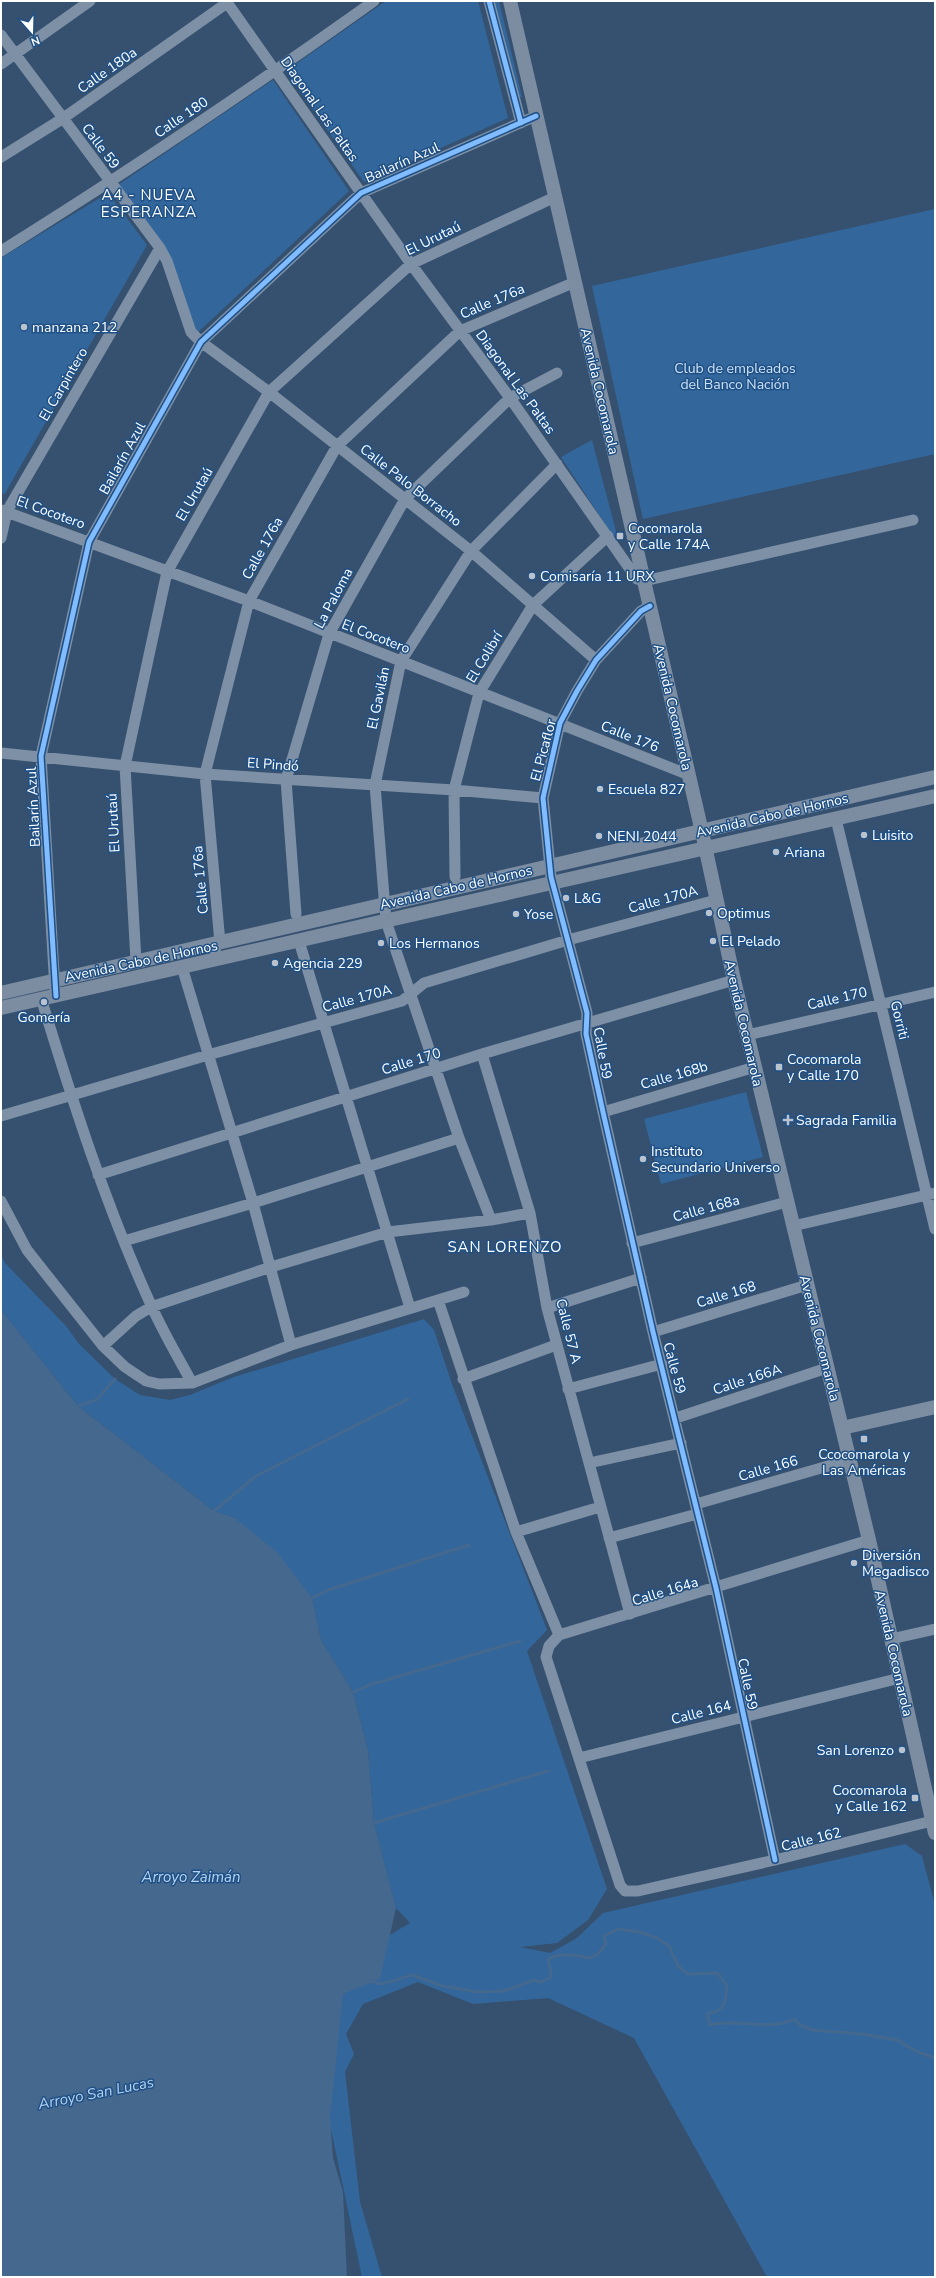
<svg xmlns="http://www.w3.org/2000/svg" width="936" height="2278" font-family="'Nunito Sans',sans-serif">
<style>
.green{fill:#33679c}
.water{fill:#45688e}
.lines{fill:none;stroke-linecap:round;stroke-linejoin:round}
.stream{stroke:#45688e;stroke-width:3}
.minor{stroke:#7d90a5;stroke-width:11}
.major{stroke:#7c8da2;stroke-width:14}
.cycleway-casing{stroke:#1f5086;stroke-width:8}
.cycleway{stroke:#80bcff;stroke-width:5}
.poi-dot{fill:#b9c2cd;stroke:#1f5086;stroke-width:1.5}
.labels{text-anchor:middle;stroke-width:3;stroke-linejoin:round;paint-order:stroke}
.street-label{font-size:14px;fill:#fff;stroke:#1f5086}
.poi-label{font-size:14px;fill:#fff;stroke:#1f5086;text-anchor:start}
.park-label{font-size:14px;fill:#cde2f7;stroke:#1f5086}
.neighbourhood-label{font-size:15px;letter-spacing:1px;fill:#fff;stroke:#1f5086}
.water-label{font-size:15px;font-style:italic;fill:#b4d2f1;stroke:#1f5086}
</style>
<rect width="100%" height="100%" fill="#36516f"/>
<path class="green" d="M386,1h92l30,117 -144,64 -78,-111z
M492,1h7l23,96 -6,2z
M273,80l76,111 -152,142 -37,-93 -42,-55z
M108,193l39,52 -143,250 -3,-5v-232z
M935,209v245l-292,65 -51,-233z
M592,440l25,95 -4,1 -52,-79z
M746,1092l17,65 -102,27 -17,-65z
M1,1255l4,8 61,63 13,18 36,35 25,16 30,5 20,-5 44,-18 190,-58 10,11 18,54 95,246 -20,21 80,238 -19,31 -31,23 -37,4 30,6 27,-15 26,-25 302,-69 17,12 13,49v372h-168l-133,-239 -86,-40 -75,6 -55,-22 -55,22 -17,30 8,20 -9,18 15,130 22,75h-20l-47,-224 48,-102 47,-28 -14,-15 -22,-85 -6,-73 -15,-58 -32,-52 -9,-42 -77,-80 -21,-7 -136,-105 -77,-96z"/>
<path class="water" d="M1,1310l77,96 136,105 21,7 43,35 34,45 9,42 32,52 15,58 6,73 22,85 -16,71 -37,15 -13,123 3,41 10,34 4,85h-346z"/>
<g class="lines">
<path class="stream" d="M78,1406l18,-6 19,-21
M214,1511l42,-35 152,-77
M312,1598l16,-8 141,-45
M353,1692l16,-7 151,-44
M374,1823l174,-52
M369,1981l13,3 30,-9 31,11 35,6 26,-1 30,-11 7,2 9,-4 1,-5 -3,-14c12,-7 29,-4 42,-1l8,-4 8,-10 -2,-8 14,-7 21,3 18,6 12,8 9,20 10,8 30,-1 9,13c-2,18 -1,24 -20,28l3,11c27,-7 60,7 84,-6l6,6 12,5 50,4 35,6 21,12 17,6"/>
<path class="minor" d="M226,1l185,263 99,134 127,181 7,2 269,-61
M489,1l32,122
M1,35l159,213 7,13 24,71 10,10 68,50 202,159 125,109
M1,64l89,-63
M1,157l61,-38 165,-116
M1,251c127,-79 251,-163 373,-250
M1,510l248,91 440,174
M1,538l6,-27 153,-263
M650,606l-9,5 -45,49 -19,31 -17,32 -17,75 8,79 36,136 -1,21 17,78 50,220 63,256 59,272
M1,753l204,21 249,16 89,8
M836,819l99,410
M455,877l-1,-87 25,-97 54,-88 75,-69
M296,914l-10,-134 43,-146 76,-135 105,-101 47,-25
M299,941l111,367
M216,960l-1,-13 5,-4 -15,-169 44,-173 88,-155 123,-115 115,-49
M136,961l-11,-195 42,-194 102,-180 142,-128 144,-67
M182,967l71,236 38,142
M55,989l-14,-233 48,-214 112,-200 160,-149 175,-77
M41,998c32,105 65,208 110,307 12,27 27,52 41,78
M747,1035l188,-43
M482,1054l48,159 17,95 83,306
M603,1112l152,-45
M1,1116l207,-61 194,-54 22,-18 144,-43 148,-40
M98,1175l384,-121 252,-74
M1,1201l26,49 76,96 22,21 21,14 13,3 33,-1 99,-38 173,-53
M491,1220l-32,-82 -73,-217 -11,-136 26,-124 70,-110 86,-87
M793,1226l142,-33
M124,1241l129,-38 206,-65
M632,1243l155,-41
M438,1300l78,232 43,103
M547,1308l94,-30
M653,1332l154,-47
M103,1346l33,-30 15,-9 120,-40 117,-35 103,-12 39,-7
M463,1379l93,-34
M568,1389l94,-25
M676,1418l151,-50
M589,1463l92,-20
M696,1504l153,-44
M516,1532l84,-25
M609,1538l88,-24
M559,1635l-10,11 -3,11 74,228 5,6h13l137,-31 157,-39
M559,1635l310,-95
M891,1639l44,-10
M579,1758l321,-80"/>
<path class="major" d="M510,1l192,831 32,148 135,560 66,293
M1,993l934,-216
M1,1008l934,-212
M842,1428l93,-21"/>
<defs>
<path id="cycleway" d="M489,1l32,122
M650,606l-9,5 -45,49 -19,31 -17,32 -17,75 8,79 36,136 -1,21 17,78 50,220 63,256 59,272
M56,996l-15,-240 48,-214 112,-200 160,-149 175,-77"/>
</defs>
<use href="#cycleway" class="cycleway-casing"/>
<use href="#cycleway" class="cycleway"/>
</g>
<g class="poi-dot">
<circle cx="24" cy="327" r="4"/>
<rect x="616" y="532" width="8" height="8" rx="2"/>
<circle cx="532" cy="576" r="4"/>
<circle cx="600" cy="789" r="4"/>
<circle cx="864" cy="835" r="4"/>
<circle cx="599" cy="836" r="4"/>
<circle cx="776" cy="852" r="4"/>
<circle cx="566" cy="898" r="4"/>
<circle cx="709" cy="913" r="4"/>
<circle cx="516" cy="914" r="4"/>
<circle cx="713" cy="941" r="4"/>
<circle cx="381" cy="943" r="4"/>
<circle cx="275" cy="963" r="4"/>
<circle cx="44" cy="1002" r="4"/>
<rect x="775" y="1063" width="8" height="8" rx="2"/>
<path d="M786 1114h4v4h4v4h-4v4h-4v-4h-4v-4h4z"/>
<circle cx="643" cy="1159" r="4"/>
<rect x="860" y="1435" width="8" height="8" rx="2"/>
<circle cx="854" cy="1563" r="4"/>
<circle cx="902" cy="1750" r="4"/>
<rect x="911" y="1794" width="8" height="8" rx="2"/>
</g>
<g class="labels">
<g class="street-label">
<text transform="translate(107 70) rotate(-35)" y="5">Calle 180a</text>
<text transform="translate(320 109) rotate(55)" y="5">Diagonal Las Paltas</text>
<text transform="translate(181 117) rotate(-34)" y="5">Calle 180</text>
<text transform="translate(101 146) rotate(53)" y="5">Calle 59</text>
<text transform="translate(402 162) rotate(-24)" y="5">Bailarín Azul</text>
<text transform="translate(433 238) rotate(-26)" y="5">El Urutaú</text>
<text transform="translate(492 301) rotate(-23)" y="5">Calle 176a</text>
<text transform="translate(516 382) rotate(54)" y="5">Diagonal Las Paltas</text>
<text transform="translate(63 384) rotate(-60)" y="5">El Carpintero</text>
<text transform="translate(600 391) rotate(77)" y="5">Avenida Cocomarola</text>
<text transform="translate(122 458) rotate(-61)" y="5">Bailarín Azul</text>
<text transform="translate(411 485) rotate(38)" y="5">Calle Palo Borracho</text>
<text transform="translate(194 494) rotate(-60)" y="5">El Urutaú</text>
<text transform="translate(51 512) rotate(20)" y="5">El Cocotero</text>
<text transform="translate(262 548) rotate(-61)" y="5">Calle 176a</text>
<text transform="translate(333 598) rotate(-62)" y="5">La Paloma</text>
<text transform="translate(376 636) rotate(21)" y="5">El Cocotero</text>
<text transform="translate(484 657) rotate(-59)" y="5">El Colibrí</text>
<text transform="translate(378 698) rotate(-78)" y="5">El Gavilán</text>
<text transform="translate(673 707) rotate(77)" y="5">Avenida Cocomarola</text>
<text transform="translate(630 736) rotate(22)" y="5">Calle 176</text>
<text transform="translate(543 750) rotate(-75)" y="5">El Picaflor</text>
<text transform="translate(273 764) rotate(4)" y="5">El Pindó</text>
<text transform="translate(33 807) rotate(-93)" y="5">Bailarín Azul</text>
<text transform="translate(772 815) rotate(-13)" y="5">Avenida Cabo de Hornos</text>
<text transform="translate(113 823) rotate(-93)" y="5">El Urutaú</text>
<text transform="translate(200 880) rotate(-95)" y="5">Calle 176a</text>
<text transform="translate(456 887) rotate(-13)" y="5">Avenida Cabo de Hornos</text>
<text transform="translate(663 899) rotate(-15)" y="5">Calle 170A</text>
<text transform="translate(141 961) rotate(-12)" y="5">Avenida Cabo de Hornos</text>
<text transform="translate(357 998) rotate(-15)" y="5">Calle 170A</text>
<text transform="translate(837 998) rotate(-13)" y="5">Calle 170</text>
<text transform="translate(900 1020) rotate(76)" y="5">Gorriti</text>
<text transform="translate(744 1023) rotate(77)" y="5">Avenida Cocomarola</text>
<text transform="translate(603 1053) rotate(80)" y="5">Calle 59</text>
<text transform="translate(411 1061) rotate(-17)" y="5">Calle 170</text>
<text transform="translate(674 1075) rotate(-16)" y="5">Calle 168b</text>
<text transform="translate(706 1208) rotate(-15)" y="5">Calle 168a</text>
<text transform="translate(726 1294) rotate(-17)" y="5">Calle 168</text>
<text transform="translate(569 1331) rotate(76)" y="5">Calle 57 A</text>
<text transform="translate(820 1338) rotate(76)" y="5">Avenida Cocomarola</text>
<text transform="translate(675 1368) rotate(75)" y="5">Calle 59</text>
<text transform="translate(747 1379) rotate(-18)" y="5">Calle 166A</text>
<text transform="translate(768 1468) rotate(-16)" y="5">Calle 166</text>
<text transform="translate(665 1591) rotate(-17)" y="5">Calle 164a</text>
<text transform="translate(894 1653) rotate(77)" y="5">Avenida Cocomarola</text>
<text transform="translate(748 1684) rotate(78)" y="5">Calle 59</text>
<text transform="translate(701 1712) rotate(-14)" y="5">Calle 164</text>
<text transform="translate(811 1839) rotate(-14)" y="5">Calle 162</text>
</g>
<g class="poi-label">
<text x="32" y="332">manzana 212</text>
<text x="628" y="533">Cocomarola<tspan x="628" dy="16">y Calle 174A</tspan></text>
<text x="540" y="581">Comisaría 11 URX</text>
<text x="608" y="794">Escuela 827</text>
<text x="872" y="840">Luisito</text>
<text x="607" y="841">NENI 2044</text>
<text x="784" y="857">Ariana</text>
<text x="574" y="903">L&amp;G</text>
<text x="717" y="918">Optimus</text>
<text x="524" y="919">Yose</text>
<text x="721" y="946">El Pelado</text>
<text x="389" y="948">Los Hermanos</text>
<text x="283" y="968">Agencia 229</text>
<text x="44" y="1022" text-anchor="middle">Gomería</text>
<text x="787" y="1064">Cocomarola<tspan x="787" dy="16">y Calle 170</tspan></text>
<text x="796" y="1125">Sagrada Familia</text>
<text x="651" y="1156">Instituto<tspan x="651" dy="16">Secundario Universo</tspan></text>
<text x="864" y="1459" text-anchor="middle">Ccocomarola y<tspan x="864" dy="16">Las Américas</tspan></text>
<text x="862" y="1560">Diversión<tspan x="862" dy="16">Megadisco</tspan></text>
<text x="894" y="1755" text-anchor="end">San Lorenzo</text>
<text x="907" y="1795" text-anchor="end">Cocomarola<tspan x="907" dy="16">y Calle 162</tspan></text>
</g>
<g class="park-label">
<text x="735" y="373">Club de empleados<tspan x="735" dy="16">del Banco Nación</tspan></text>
</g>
<g class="neighbourhood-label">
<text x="149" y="200">A4 - NUEVA<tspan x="149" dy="17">ESPERANZA</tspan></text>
<text x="505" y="1252">SAN LORENZO</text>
</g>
<g class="water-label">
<text x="191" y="1882">Arroyo Zaimán</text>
<text transform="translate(96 2093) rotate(-11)" y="5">Arroyo San Lucas</text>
</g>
</g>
<rect width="936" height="2278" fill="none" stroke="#ffffff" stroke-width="4"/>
<g transform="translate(32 32) rotate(160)" stroke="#1f5086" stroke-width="3" paint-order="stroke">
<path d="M0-3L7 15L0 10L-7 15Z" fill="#ffffff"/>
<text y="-6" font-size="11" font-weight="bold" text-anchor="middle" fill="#ffffff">N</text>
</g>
</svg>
